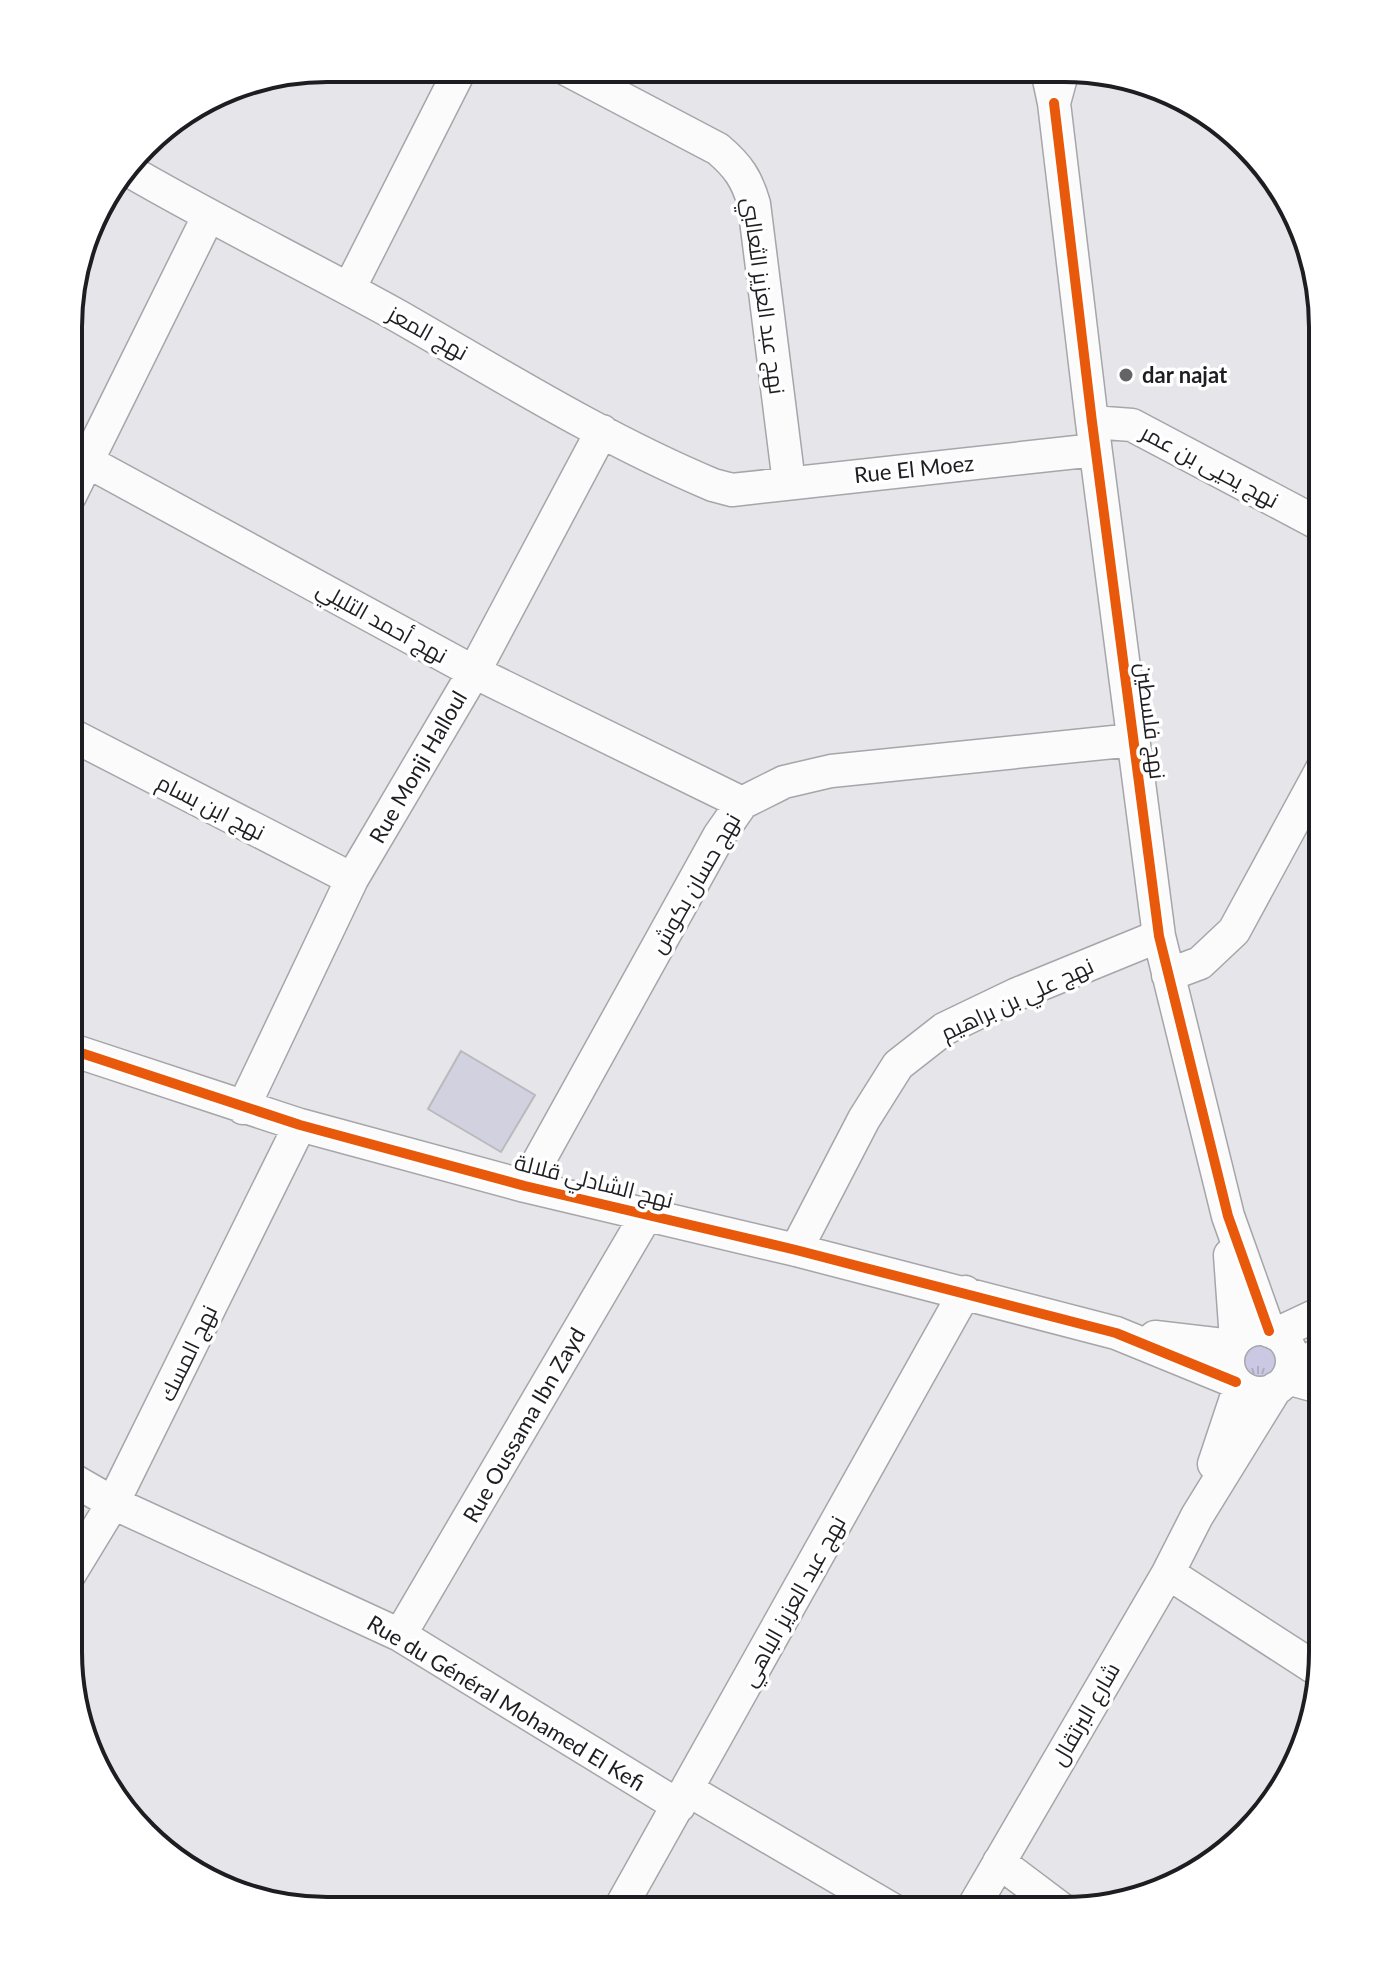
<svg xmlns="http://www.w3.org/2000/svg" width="1391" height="1979" font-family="Lato,Cairo,sans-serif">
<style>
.grass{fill:url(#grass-tufts)}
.building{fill:#d2d1df;stroke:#bab9bd;stroke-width:2}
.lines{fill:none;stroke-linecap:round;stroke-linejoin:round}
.minor-casing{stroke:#a6a6aa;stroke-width:35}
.minor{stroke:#fbfbfc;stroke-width:32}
.cycleway-casing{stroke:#fff;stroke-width:15}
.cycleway{stroke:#e8590c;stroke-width:10}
.poi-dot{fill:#646468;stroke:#fff;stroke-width:3}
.labels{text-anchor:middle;stroke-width:7;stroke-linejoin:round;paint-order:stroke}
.street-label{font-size:22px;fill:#1e1e22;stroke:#fff}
.poi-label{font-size:22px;font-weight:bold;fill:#1e1e22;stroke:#fff;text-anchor:start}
.rim{fill:none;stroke:#1e1e22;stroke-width:4}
</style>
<defs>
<pattern id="grass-tufts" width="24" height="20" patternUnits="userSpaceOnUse" patternTransform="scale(2)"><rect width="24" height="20" fill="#cbc8e3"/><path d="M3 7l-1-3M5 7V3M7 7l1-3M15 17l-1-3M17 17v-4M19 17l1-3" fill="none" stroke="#aeabc2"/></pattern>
</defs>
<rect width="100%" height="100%" fill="#e5e5ea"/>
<path class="grass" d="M1244 1360a18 18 0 1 1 36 0a18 18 0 1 1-36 0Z"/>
<path class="building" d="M461,1051l74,44 -34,57 -73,-43z"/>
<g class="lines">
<defs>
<path id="minor" d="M566,69l152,80c20,17 29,30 36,55l35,279
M1047,70l7,33 9,-33
M1054,103l38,319 67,514 69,280 41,115
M126,169c89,52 182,97 272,147 103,59 205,123 315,169l19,5 363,-40
M349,289l112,-221
M1092,422l40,3 191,101
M70,452l404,220 268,131
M70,496l138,-279
M70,734l282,145
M1168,975l32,-12 34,-32 89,-164
M69,1049l231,76 225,61 271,64 320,83 120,49
M243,1108l109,-229 122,-207 128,-241
M525,1186l194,-350 23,-33 42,-21 47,-11 302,-31
M796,1250l68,-131 34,-54 46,-36 73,-35 142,-58
M1230,1255l6,85
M1228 1361a32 32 0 1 1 64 0a32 32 0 1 1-64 0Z
M1276,1334l47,-22
M1155,1337l77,9
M1291,1370l32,-18
M1287,1378l36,10
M1214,1464l26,-78
M68,1477l45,26 287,132 279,171
M1168,1573l153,99
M68,1577l45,-74 187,-378
M400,1635l247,-421
M688,1790l207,121
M999,1862l65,49
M619,1910l346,-618
M971,1911l197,-338 29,-57 79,-128"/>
</defs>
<use href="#minor" class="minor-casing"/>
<use href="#minor" class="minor"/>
<defs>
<path id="cycleway" d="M1054,103l38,319 67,514 69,280 41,115
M69,1049l231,76 225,61 271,64 320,83 120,49"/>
</defs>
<use href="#cycleway" class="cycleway-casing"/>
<use href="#cycleway" class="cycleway"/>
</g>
<circle class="poi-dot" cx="1126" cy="375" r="8"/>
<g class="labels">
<g class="street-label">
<text transform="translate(764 296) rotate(82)" y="8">نهج عبد العزيز الثعالبي</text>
<text transform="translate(428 333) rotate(29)" y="8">نهج المعز</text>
<text transform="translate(1210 466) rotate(28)" y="8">نهج يحيى بن عمر</text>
<text transform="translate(914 469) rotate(-6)" y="8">Rue El Moez</text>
<text transform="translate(382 622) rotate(29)" y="8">نهج أحمد التليلي</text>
<text transform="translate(1151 721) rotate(83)" y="8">نهج فلسطين</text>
<text transform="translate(418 767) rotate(-60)" y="8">Rue Monji Halloul</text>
<text transform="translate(211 807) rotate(27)" y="8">نهج ابن بسام</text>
<text transform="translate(695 883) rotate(-60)" y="8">نهج حسان بكوش</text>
<text transform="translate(1017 999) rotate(-25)" y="8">نهج علي بن براهيم</text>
<text transform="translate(594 1181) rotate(14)" y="8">نهج الشادلي قلالة</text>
<text transform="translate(188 1353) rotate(-64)" y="8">نهج المسك</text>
<text transform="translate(524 1425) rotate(-60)" y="8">Rue Oussama Ibn Zayd</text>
<text transform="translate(793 1601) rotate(-61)" y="8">نهج عبد العزيز الباهي</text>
<text transform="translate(506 1703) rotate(31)" y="8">Rue du Général Mohamed El Kefi</text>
<text transform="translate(1085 1714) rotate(-60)" y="8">شارع البرتقال</text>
</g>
<g class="poi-label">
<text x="1142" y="383">dar najat</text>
</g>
</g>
<path d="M0 0H1391V1979H0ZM327 82H1064A245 245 0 0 1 1309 327V1652A245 245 0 0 1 1064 1897H327A245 245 0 0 1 82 1652V327A245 245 0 0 1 327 82Z" fill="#fff" fill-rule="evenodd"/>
<path class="rim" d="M327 82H1064A245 245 0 0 1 1309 327V1652A245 245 0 0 1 1064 1897H327A245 245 0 0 1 82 1652V327A245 245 0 0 1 327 82Z"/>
</svg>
